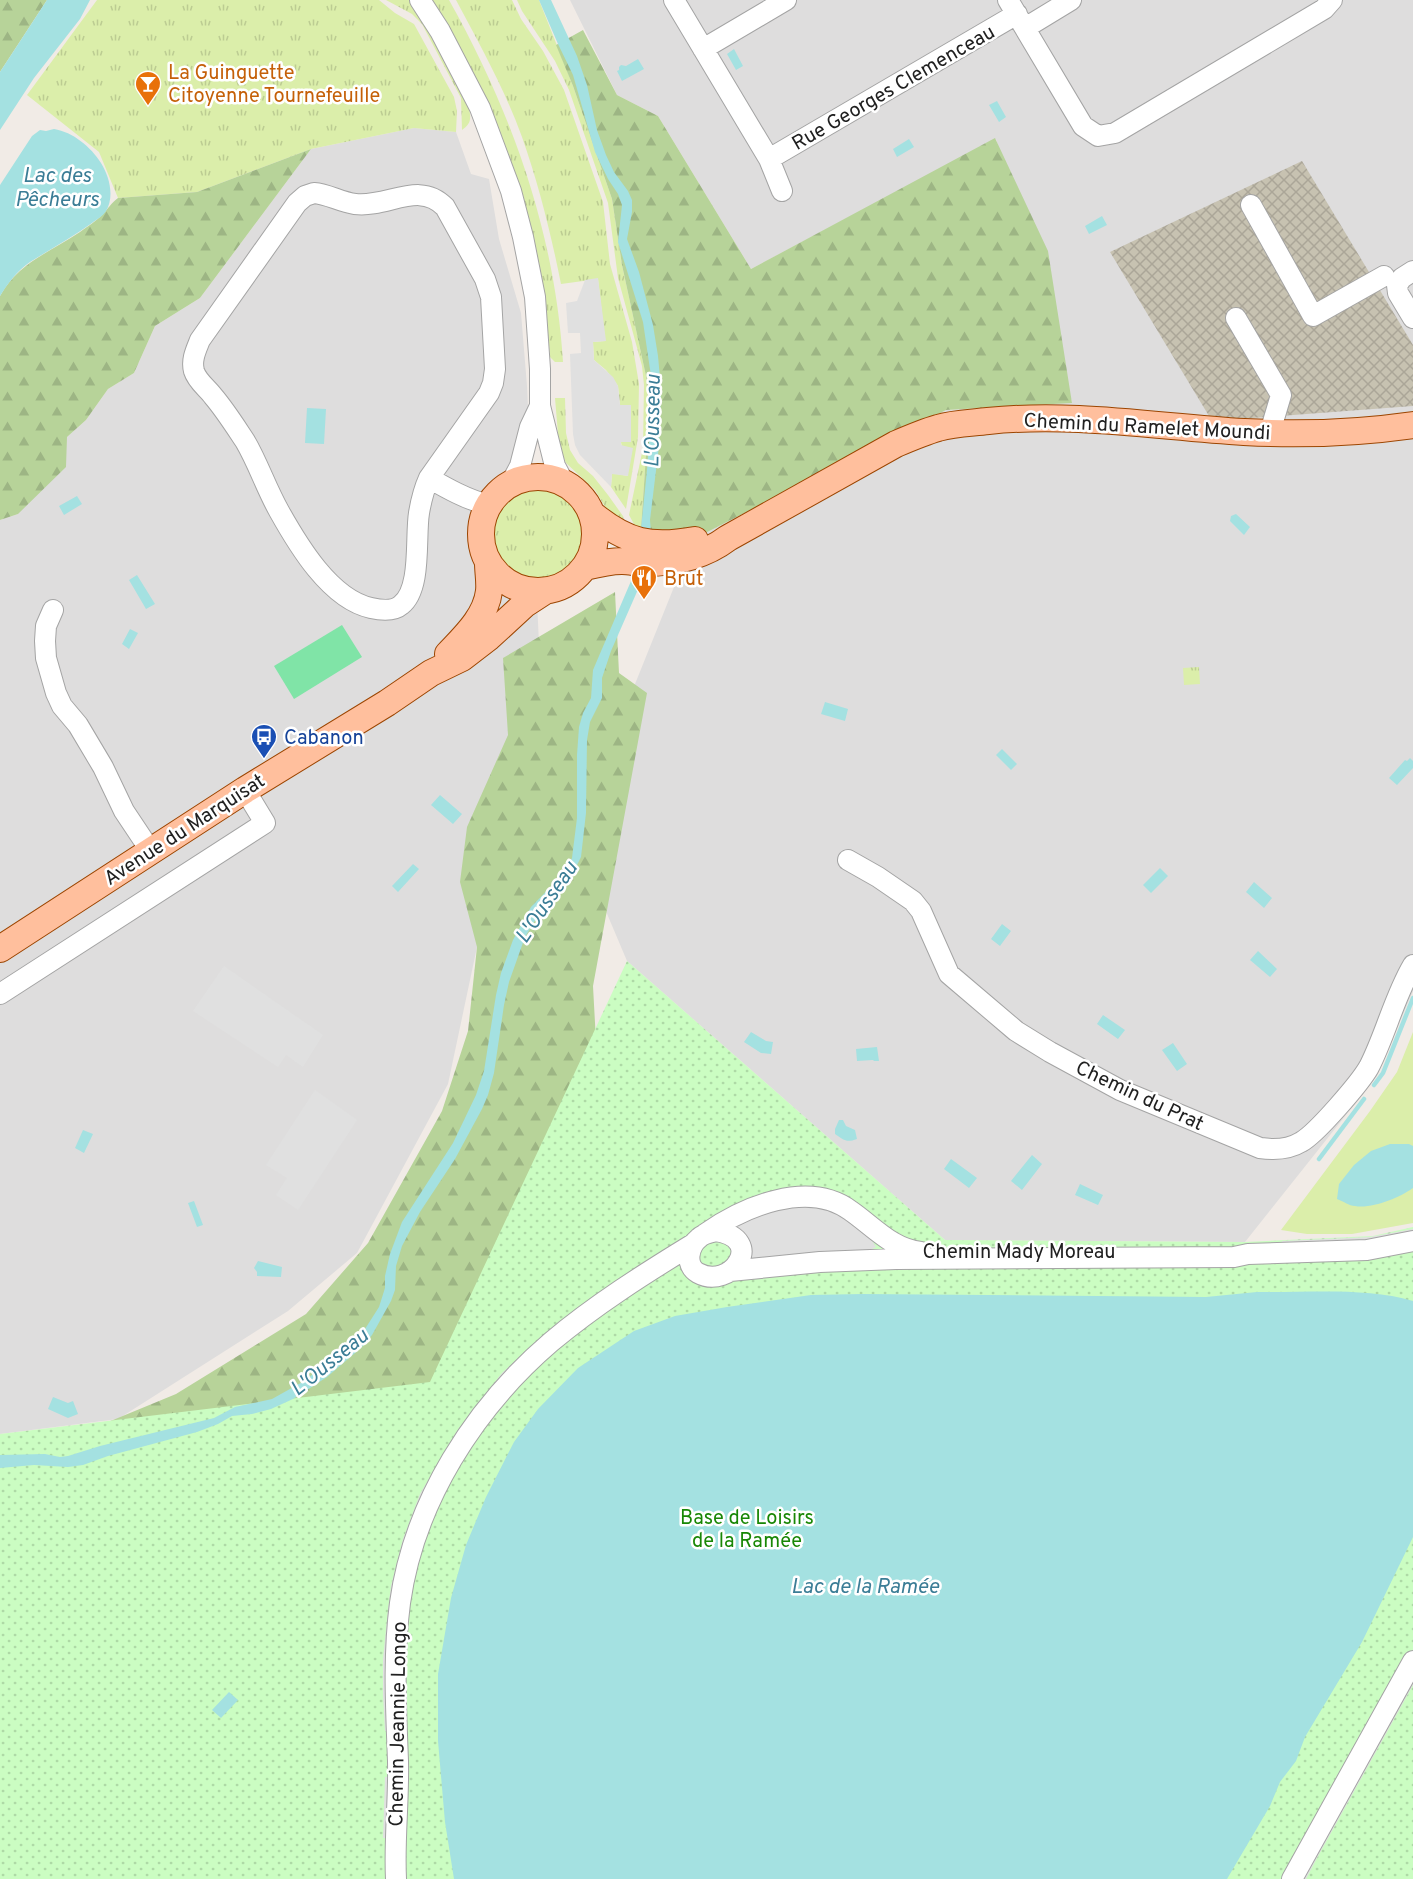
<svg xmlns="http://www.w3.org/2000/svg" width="1413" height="1879" font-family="Overpass,sans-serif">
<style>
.residential{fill:#dedddd}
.construction{fill:url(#construction-cross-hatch)}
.grass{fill:url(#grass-tufts)}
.forest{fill:url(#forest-firs)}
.park{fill:url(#park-dots)}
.garden{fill:#dbeeaa}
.pitch{fill:#80e4a7}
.parking{fill:#e0e0e0}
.water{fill:#a4e1e1}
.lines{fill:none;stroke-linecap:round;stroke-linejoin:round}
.stream{stroke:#a4e1e1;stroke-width:4.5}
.minor-casing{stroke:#a4a4a4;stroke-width:22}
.major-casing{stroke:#9c4500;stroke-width:28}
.minor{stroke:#fff;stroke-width:20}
.major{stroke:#ffbf9d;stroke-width:26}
.labels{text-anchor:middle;stroke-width:5;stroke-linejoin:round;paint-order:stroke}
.food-label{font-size:20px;fill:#c56008;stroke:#fff;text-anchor:start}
.street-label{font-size:20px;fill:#202020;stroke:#fff}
.transit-label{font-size:20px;fill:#164399;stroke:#fff;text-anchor:start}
.park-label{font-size:20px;fill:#188705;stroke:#fff}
.water-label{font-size:21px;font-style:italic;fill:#3b7d96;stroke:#fff}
</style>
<defs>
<pattern id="construction-cross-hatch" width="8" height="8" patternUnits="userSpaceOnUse" patternTransform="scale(1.5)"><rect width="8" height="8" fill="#c7c2b1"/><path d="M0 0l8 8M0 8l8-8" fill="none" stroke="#aba698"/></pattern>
<pattern id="grass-tufts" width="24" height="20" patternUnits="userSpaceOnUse" patternTransform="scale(1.5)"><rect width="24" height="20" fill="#dbeeaa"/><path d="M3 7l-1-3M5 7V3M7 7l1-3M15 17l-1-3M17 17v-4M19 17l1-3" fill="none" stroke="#bccc92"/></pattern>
<pattern id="forest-firs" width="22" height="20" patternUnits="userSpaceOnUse" patternTransform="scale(1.5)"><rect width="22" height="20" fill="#b7d399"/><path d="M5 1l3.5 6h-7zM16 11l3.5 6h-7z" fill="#9db584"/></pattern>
<pattern id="park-dots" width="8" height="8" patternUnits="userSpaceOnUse" patternTransform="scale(1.5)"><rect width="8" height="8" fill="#cbfdc2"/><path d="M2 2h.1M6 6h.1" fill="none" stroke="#aed9a6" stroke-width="1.8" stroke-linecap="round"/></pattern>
</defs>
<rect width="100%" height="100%" fill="#f1ebe6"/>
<path class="residential" d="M570,0h843v991l-36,85 -132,166 -300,-2 -318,-279 -22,-52 26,-215 43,-107 19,-22 -15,-18 268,-137 126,-8 -76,-263 -245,130 -93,-153 -41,-21z
M414,128l42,4 15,42 18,5 10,60 22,74 6,73 16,344 -66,217 -29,137 -91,169 -69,58 -170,108 -118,15v-914l18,-6 49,-77 19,-17 22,-31 26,-16 21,-47 45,-28 111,-149z"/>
<path class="construction" d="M1302,161l111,184v61l-201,15 -102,-169z"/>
<path class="grass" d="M97,0h282l16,13 19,11 40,73 3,14 -1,21 -42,-4 -103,21 -114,43 -79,6 -19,-46 -72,-57z
M386,0h23c18,27 33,56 48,85 5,9 12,19 13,29 1,8 -2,12 -8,16l-1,-32 -39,-74 -10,-10z
M431,0h18c63,112 106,233 114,362h-8l-5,-5c-9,-134 -47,-244 -119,-357z
M456,0h56l9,19 22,32 21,39 39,112 7,62 22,78 7,42 -1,53 -12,72 -15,-22 1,-14 16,3 -7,-34h10l-1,-37h-10l-2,-19 -12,-16 -12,-10 -1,-18 12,-1 -7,-62 -37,5c-10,-50 -22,-99 -39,-147 -17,-47 -42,-92 -66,-137z
M517,0h22l34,86 39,113 10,66 24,111 3,34 -8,119 -6,-3 -6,-11 14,-67 1,-63 -2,-19 -24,-88 -10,-75 -39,-113 -14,-29 -33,-50z
M555,398h10l1,35 4,17 8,13 15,13 15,19 15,21 1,5 -17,-11 -12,-20 -29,-27 -7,-17z
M490 534a48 48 0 1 1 96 0a48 48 0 1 1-96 0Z
M1199,667l1,17 -16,1 -1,-17z"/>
<path class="forest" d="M0,0h47l-47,72z
M583,30l34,65 41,21 93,153 244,-131 53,113 24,152 -126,7 -268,137 -37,-18 8,-119 -3,-34 -24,-111 -10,-66 -39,-113 -17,-41z
M311,149l-111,149 -45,28 -21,47 -26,16 -22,31 -19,17 -1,30 -48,47 -18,6v-224c19,-34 49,-43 80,-64 7,-5 16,-11 22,-17 6,-6 9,-12 16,-17l79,-6z
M615,592l4,81 28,20 -54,293 5,92 -123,275 -130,92 -278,-6 109,-45 130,-80 62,-71 74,-132 26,-80 9,-84 -17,-65 7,-55 41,-92 -5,-77z"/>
<path class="park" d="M627,961l318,279 300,2 128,-6 40,-9v652h-1413v-445l430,-52z"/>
<path class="garden" d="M1413,1032v191l-61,11h-45l-26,-4 89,-119 27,-39z"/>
<path class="pitch" d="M342,625l20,32 -68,42 -20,-33z"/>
<path class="parking" d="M598,278l8,63 -13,1 1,18 19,17 5,9 2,19h11v37h-10v3l12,3 -5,28 -16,-2 -1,13 -31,-32 -5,-10 -2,-11 -3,-80 11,-1 -1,-20h-12l-2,-30 11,-2 8,-21z
M224,966l99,69 -20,32 -17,-12 -8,12 -85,-56z
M315,1090l42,30 -59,90 -22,-15 11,-17 -21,-13z
M810,1204l33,9 27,24 6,10 -15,8 -109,9 -1,-13 -8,-17 -9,-10 43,-15z
M1413,1229v6l-39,8 -93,4 1,-6 88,-4z
M625,1275l3,5 -49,34 -154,181 -35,235 -5,1 -2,-36v-36l5,-49 3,-24 12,-47 17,-45 37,-63 45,-58 53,-48z
M1413,1673v12l-96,173 -11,21h-7z
M385,1777h6l-2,61h-6z"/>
<path class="water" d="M47,0h43l-10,19 -46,59 -34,52v-58z
M539,0h12l26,56 10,29 10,45 9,25 8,17 14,19 4,9v12l-5,27 12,33 14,53 5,31 3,33 -2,57 -9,74 1,12 -8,46 -32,73 -9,27v20l-12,24 -3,18 -1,73 -5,44 -11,22 -28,30 -17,28 -16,45 -5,23 -10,68 -6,22 -6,14 -27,50 -35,53 -18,34 -6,20 -1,24 -4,11 -19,34 -10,12 -35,30 -34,22 -22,10 -19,5 -20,2 -14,8 -21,8 -89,24 -25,9 -15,2 -34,-2 -34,3v-13l45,-1 15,3 8,-1 32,-10 114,-28 21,-11 37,-8 34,-19 59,-51 14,-22 6,-19v-12l5,-22 12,-32 51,-79 23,-48 8,-24 12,-76 5,-22 12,-33 18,-33 34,-35 7,-14 5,-40v-63l2,-28 4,-14 8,-15 2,-28 38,-89 10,-52 6,-59 4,-54v-40l-8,-54 -25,-80 4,-37 -4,-11 -10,-15 -13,-27 -22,-77 -15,-31z
M734,49l9,17 -7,4 -9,-16z
M638,59l6,10 -22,12 -5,-10 2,-1v-3l2,-2 5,1z
M997,101l9,16 -7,5 -10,-17z
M54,129c19,3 37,18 47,34 8,13 14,33 5,48 -3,5 -9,8 -14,12 -20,14 -41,26 -62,39 -13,9 -22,21 -30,34v-111l32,-49 8,-6 6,1z
M909,139l5,8 -17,10 -4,-8z
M1102,216l5,9 -18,9 -4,-8z
M307,408l19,1 -2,35 -19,-1z
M77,496l5,8 -18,11 -5,-9z
M1236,514l14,13 -6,8 -14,-14 1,-5z
M137,575l18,29 -9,5 -17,-29z
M130,629l8,4 -9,16 -7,-5z
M825,702l23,7 -3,12 -24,-7z
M1002,749l15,15 -6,6 -15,-15z
M1410,758l3,3v7l-16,17 -8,-7 16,-18 2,1z
M440,795l22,19 -9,10 -22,-19z
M413,864l6,5 -21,23 -6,-6z
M1160,868l8,8 -17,17 -8,-8z
M1254,882l18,16 -8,10 -18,-16z
M1002,924l9,7 -11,15 -9,-7z
M1258,951l19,18 -7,8 -20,-17z
M1103,1015l22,15 -7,9 -21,-15z
M751,1032l15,9 7,1 -2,12 -10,-1 -17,-11z
M1173,1043l14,21 -10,7 -15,-21z
M877,1047l2,14h-5l-1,-1 -16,1 -1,-12z
M839,1120h4l3,6 9,4 2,9c-11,4 -13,1 -22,-5v-5z
M83,1130l10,4 -9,19 -9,-5z
M1390,1144h19l4,2v42c-14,10 -41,21 -58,18 -6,0 -12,-5 -18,-7l2,-15 15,-19 17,-14z
M1032,1155l10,9 -20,26 -11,-9z
M951,1159l26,19 -8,10 -25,-19z
M1080,1184l23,11 -5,10 -23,-10z
M194,1201l9,24 -6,2 -9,-24z
M258,1261l24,6 -1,10 -24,-1v-4l-3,-4z
M1257,1292c50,1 108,-5 156,9v236l-51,105 -57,95 -9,24 -16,21 -10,24 -43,73h-773l-9,-57 -7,-81v-67l13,-76 15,-53 20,-48 28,-55 24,-33 40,-41 56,-37 41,-15 52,-9 84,-12 51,-1 344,3z
M53,1397l15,6 5,-2 5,13 -10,4 -20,-9z
M229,1692l9,8 -17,18 -9,-8z"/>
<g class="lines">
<path class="stream" d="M1374,1085l9,-12 30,-75
M1319,1159l45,-60"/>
<defs>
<path id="minor" d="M420,0l20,31 40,77 31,83 12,46 12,60 5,72v37l15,60 9,17
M674,0l95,159 248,-145
M1008,0l75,126 15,10 17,-3 209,-124 8,-9
M1025,28l46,-28
M703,49l83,-49
M769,159l13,32
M314,193c14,1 26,9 41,11 33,4 64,-24 90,3l40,72 6,18 4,72 -2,14 -4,10 -60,85c-5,11 -8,23 -10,35 -4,24 3,76 -18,92 -8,7 -21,5 -30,3 -41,-9 -73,-63 -92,-97 -13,-23 -21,-48 -34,-70 -10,-15 -20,-31 -32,-45 -6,-8 -16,-15 -19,-25 -3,-11 2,-21 6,-31l97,-137 8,-7z
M1251,205l62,111 71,-40
M1413,271l-11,7 -5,7 1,8 15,25
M1236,318l45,77 -11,37
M429,478c19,11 37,21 59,27
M511,483l9,-17 10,-39 10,-21
M53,610l-7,16 -1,15 1,17 10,35 6,13 16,19 25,42 21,44 26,39
M848,860l30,17 35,24 8,10 28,63 67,57 34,21 70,38 140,58c14,2 28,2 41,-6 15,-8 59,-59 68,-75 17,-33 25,-70 44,-102
M0,994l265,-171 -20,-33
M716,1231c51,8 15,60 -18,42 -14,-8 -9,-27 1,-35 5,-5 11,-5 17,-7z
M705,1234c38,-27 103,-55 146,-23 23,16 41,38 70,41
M730,1271l90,-9 76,-3 338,-2 14,-3 119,-4 46,-9
M396,1879c-2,-39 3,-78 2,-118 -2,-53 -5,-105 2,-158 14,-101 74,-195 151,-261 44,-37 93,-68 142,-98
M1292,1879l121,-218"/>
<path id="major" d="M481 534a57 57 0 1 1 114 0a57 57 0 1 1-114 0Z
M592,514c35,29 59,34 103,26
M585,567c12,-3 24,-6 37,-6 8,0 15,2 23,2 30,0 59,-7 83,-25l168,-94c14,-6 28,-12 42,-16 16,-5 34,-5 50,-7 86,-9 171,6 256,11 57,3 113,1 169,-7
M448,654c16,-17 38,-37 41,-63 1,-9 -1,-19 -1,-28
M0,949l245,-159 142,-87 44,-30 31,-15 26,-20 37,-34 20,-13"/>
</defs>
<use href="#minor" class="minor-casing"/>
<use href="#major" class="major-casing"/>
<use href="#minor" class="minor"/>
<use href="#major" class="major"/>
</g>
<defs>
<symbol id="bar-pin" viewBox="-11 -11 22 30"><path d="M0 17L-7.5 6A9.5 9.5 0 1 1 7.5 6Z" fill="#e8710a" stroke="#fff"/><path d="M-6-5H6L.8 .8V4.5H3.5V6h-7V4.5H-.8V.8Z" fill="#fff"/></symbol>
<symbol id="restaurant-pin" viewBox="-11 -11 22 30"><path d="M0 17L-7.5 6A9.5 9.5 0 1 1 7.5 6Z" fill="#e8710a" stroke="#fff"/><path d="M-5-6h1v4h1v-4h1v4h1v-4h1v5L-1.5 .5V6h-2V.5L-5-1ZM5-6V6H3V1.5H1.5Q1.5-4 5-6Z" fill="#fff"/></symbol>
<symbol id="bus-pin" viewBox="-11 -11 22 30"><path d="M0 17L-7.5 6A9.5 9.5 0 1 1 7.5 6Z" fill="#1a4fb4" stroke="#fff"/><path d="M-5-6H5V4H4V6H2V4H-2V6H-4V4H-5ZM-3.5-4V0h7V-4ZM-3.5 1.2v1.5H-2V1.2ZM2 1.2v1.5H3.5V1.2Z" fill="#fff"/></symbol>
</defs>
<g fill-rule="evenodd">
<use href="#bar-pin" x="133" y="69" width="30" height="40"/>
<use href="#restaurant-pin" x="629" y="563" width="30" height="40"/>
<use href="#bus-pin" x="249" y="722" width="30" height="40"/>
</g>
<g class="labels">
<g class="food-label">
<text x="168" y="79">La Guinguette<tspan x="168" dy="23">Citoyenne Tournefeuille</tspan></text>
<text x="664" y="585">Brut</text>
</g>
<g class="street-label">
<text transform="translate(893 87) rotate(-30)" y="7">Rue Georges Clemenceau</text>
<text transform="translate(1147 426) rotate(3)" y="7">Chemin du Ramelet Moundi</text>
<text transform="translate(184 829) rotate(-33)" y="7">Avenue du Marquisat</text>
<text transform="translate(1140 1095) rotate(25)" y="7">Chemin du Prat</text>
<text x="1019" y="1258">Chemin Mady Moreau</text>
<text transform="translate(397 1724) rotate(-89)" y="7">Chemin Jeannie Longo</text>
</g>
<g class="transit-label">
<text x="284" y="744">Cabanon</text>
</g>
<g class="park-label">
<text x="747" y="1524">Base de Loisirs<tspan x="747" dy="23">de la Ramée</tspan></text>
</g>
<g class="water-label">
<text x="57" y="182">Lac des<tspan x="57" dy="24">Pêcheurs</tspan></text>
<text transform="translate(652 421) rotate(-89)" y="7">L'Ousseau</text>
<text transform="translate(546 902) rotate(-56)" y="7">L'Ousseau</text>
<text transform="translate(329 1362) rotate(-39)" y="7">L'Ousseau</text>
<text x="865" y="1593">Lac de la Ramée</text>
</g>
</g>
</svg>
